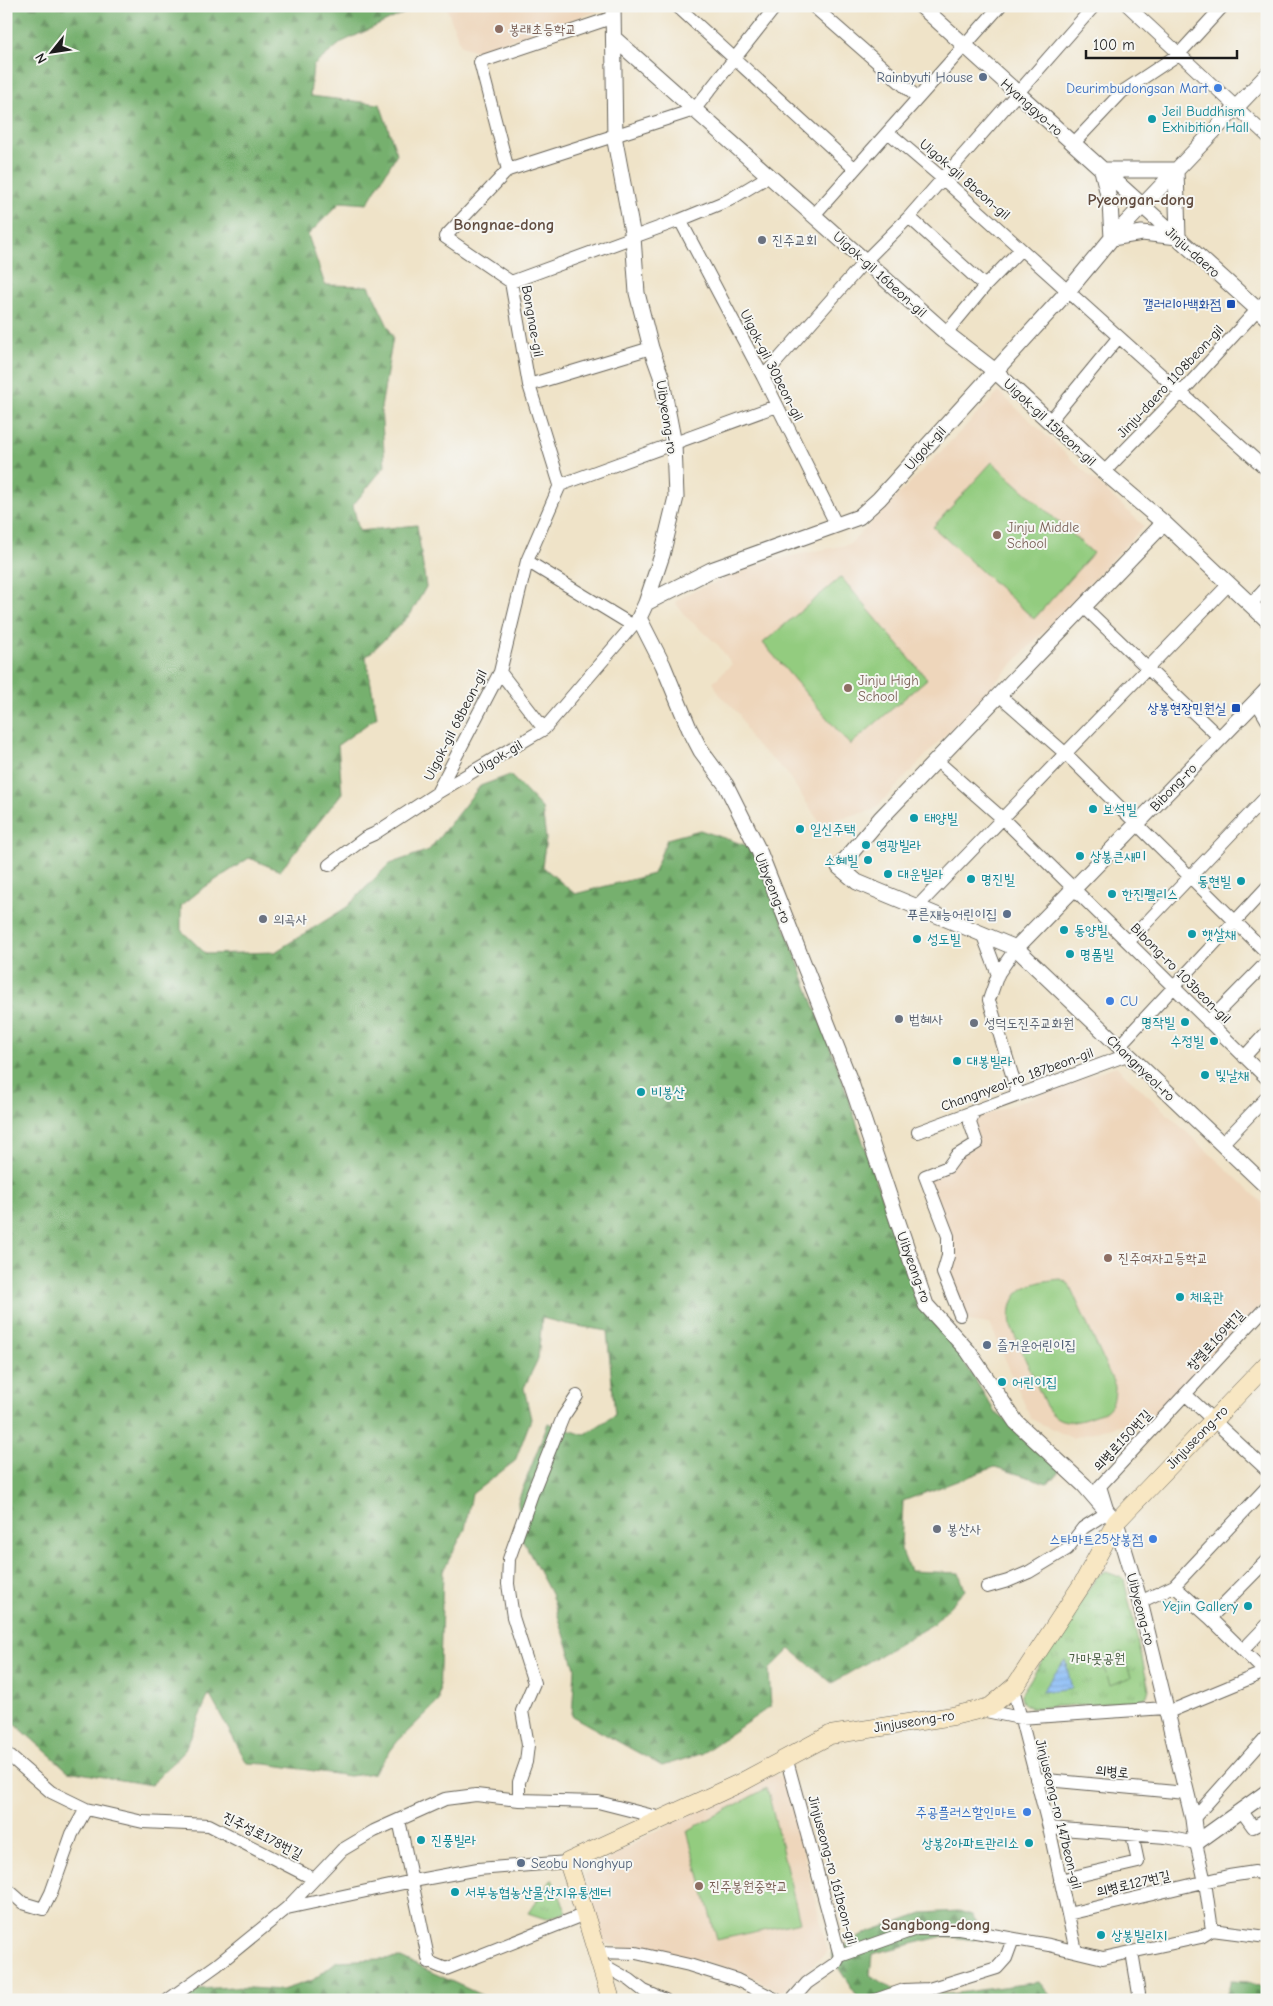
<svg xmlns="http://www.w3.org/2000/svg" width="1273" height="2006" font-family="'Comic Neue','Poor Story',sans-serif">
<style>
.built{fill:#eed6bb}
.grass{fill:url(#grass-tufts);stroke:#58744e}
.forest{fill:url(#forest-firs);stroke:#496645}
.pitch{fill:#93cc7f;stroke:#58744e}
.water{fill:url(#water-rules);stroke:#526c89}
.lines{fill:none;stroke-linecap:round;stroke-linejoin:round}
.stream{stroke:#88bbf6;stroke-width:3}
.minor-casing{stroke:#666258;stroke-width:14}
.tertiary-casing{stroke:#666258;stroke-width:17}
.secondary-casing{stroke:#666258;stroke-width:19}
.minor{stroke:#fff;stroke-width:12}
.tertiary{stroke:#fff;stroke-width:15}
.secondary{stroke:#f8e7c3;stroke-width:18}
.education-dot{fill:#8d6e63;stroke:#f6f6f2;stroke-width:2}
.service-dot{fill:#5c6f8a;stroke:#f6f6f2;stroke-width:2}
.shop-dot{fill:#3f7fe0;stroke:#f6f6f2;stroke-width:2}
.culture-dot{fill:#0f9aa8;stroke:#f6f6f2;stroke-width:2}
.worship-dot{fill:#6b7280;stroke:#f6f6f2;stroke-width:2}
.transit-dot{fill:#1a4fb4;stroke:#f6f6f2;stroke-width:2}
.labels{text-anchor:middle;stroke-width:4;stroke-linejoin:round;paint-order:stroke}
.education-label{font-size:14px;fill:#785e54;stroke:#f6f6f2;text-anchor:start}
.service-label{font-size:14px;fill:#4e5e75;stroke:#f6f6f2;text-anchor:end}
.shop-label{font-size:14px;fill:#366cbe;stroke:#f6f6f2;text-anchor:end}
.street-label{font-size:14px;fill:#1c1c1c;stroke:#f6f6f2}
.culture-label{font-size:14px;fill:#0d838f;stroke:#f6f6f2;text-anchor:start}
.worship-label{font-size:14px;fill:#5b616d;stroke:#f6f6f2;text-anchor:start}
.transit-label{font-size:14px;fill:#164399;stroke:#f6f6f2;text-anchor:end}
.park-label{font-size:14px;fill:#465a3f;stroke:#f6f6f2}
.quarter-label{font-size:16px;font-weight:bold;fill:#614c40;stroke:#f6f6f2}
</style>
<defs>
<pattern id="grass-tufts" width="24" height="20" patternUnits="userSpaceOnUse" patternTransform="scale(1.25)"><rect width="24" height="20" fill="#93cc7f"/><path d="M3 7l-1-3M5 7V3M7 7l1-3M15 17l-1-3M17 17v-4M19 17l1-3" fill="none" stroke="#7eaf6d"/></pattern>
<pattern id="forest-firs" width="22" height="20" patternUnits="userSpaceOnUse" patternTransform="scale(1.25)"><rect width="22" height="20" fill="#76b06e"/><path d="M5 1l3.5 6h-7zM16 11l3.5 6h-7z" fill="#608e5a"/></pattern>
<pattern id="water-rules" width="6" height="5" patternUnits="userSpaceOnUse" patternTransform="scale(1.25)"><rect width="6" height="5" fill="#88bbf6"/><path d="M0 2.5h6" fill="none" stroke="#75a0d2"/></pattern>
</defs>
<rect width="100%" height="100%" fill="#f6f6f2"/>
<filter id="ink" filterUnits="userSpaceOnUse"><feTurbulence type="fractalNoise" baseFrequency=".02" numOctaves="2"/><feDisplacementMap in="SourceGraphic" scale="10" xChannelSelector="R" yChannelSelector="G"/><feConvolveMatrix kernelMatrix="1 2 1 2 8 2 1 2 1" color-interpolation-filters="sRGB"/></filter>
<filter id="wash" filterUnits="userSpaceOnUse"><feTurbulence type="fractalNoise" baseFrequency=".0096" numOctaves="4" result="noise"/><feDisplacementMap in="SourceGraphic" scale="20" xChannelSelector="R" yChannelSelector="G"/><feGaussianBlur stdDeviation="1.12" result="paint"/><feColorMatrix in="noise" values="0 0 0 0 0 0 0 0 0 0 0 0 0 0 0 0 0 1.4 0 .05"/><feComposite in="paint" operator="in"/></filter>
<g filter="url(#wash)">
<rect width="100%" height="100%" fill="#efe3c8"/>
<path class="built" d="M446,6h151v6l-121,39 -15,-5z
M999,392l145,134 -270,284 -54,13 -34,-51 -35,-32 -12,-26 -19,-19 -7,-13 19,-18 -14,-19 -33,-29 -10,-14 16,-10 77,-31 82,-17z
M1116,1066l151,141v91l-111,117 -84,23 -41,-19 -41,-95 -22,-3 -21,-44 4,-38 -25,-60 52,-34 -6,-25z
M771,1773l14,7 43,171 -47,42 -33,-19 -48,-14 -57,-9 -40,-8 -19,-68 59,-37z"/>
<path class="grass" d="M1106,1572l14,5 4,3 25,109 -2,7 -6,5 -110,7c-7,-3 -10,-6 -10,-14l77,-119z
M552,1879l15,33 -21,7 -18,-6z"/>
<path class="forest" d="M6,6h408l-1,3 -71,33 -29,24 -3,30 70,8 17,50 -30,50 -26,-2 -33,33 17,50 44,1 24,51 -12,71 4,58 -32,39 6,26 58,-6 9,62 -16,28 -44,42 11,60 -39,28 4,48 -62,78 -31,-13 -47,31 -21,17v24l25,24 69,-2 72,-45 42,-43 40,-14 51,-64 30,-11 32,33 4,31 -4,27 33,28 78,-20 14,-35 33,-9 48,16 13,18 82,218 74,221 35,39 43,70 34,27 35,20 -8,18 -9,6 -52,-16 -92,34 -2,48 9,22 49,2 6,17 -32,34 -101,59 -42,-34 -21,21 2,36 -70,48 -39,12 -90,-50 3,-48 -24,-74 -31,-59 -2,-34 30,-78 36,12 31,-20 -8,-84 -41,-7 -24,-6 -4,41 -14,29 7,31 -16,42 -43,33 -7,35 -22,42 -4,130 -42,41 -23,31 -25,3 -83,-12 -19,-1 -38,-69 -24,56 -34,35 -83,-14 -62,-55z
M959,1911l13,4 11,16 -9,9 -30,-4 -72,18 -2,21 30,19h50l89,-12 15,18h-195l-1,-3 -21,-31 -6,-12 37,-22 54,-19z
M401,1958l91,42h-317l24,-11 34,-2 49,3 31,-10 24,-19z
M1231,1981l17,1 19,7v11h-43z"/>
<path class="pitch" d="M992,462l101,91 -59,66 -101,-92z
M841,577l86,102 -77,66 -87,-102z
M1061,1279l8,5 46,102c0,9 -1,19 -9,25 -3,2 -8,3 -11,4 -20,7 -36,12 -49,-9l-35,-79c-5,-37 16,-45 50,-48z
M1122,1652l9,25 -21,8 -9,-25z
M767,1788l33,134 -83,18 -30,-109z"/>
<path class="water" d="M1065,1660l7,28 -31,4z"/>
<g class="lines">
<path class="stream" d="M1257,1813l10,-5"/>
</g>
</g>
<g filter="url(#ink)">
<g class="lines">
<defs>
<path id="minor" d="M677,6l178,163
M813,6l105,92
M1128,6l139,130
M888,132l54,46 325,292
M1073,144l49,-52 57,-38 44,-48
M508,170l-28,-108 134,-45
M814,215l186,-209
M909,217l76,69
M680,220l83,157 73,147
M511,282l169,-62 49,-20 40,-24
M946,333l39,-47 36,-37
M763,377l102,-116 44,-44 185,-211
M529,385l122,-37
M1049,422l69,-84
M1104,472l77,-79 86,-94
M560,485l216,-79
M527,561l105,64
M1250,605l17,-18
M1083,606l137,132
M500,672l44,57
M999,695l67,59 201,199
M1256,701l11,19
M936,760l67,59 264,260
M437,793l63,-121 27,-111 33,-76 -31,-100 -18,-103 -66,-45 63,-67 186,-60 82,-104
M329,865l36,-27 9,-4 63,-41 107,-64 95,-111
M917,907l312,-323
M982,933l16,42
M1128,942l139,-146
M1016,948l-18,26 -9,26 29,94
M1208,1022l59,-60
M1119,1046l148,-159
M1244,1057l23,-25
M918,1132l209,-77
M1222,1144l45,-47
M960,1315l-17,-42 5,-17v-20l-23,-60 23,-9 8,-11 21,-13 -7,-20 4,-12
M1185,1394l82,76
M1174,1586l36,32 57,56
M987,1587l21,-6 21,-9 38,-23 16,-21 25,-16 -8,-26 167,-180
M1140,1602l34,-16 93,-99
M1210,1618l57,-58
M1243,1650l24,-25
M1016,1685l-3,3 36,140 27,123
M981,1710l39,8 145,-10
M1166,1713l99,-41
M6,1753l45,39 35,17 57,13 66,3 105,54
M786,1757l54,199 -4,7 -29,20 -15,17
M1036,1779l150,14
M519,1800v-18l7,-20 2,-17 -6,-34 12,-28 -21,-66 -5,-33 1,-25 23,-65 31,-77 14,-21
M1241,1810l12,17 14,-7
M1193,1819l74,-83
M399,1820l30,142 17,7 139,-55
M1060,1880l78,-18 -6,-28
M6,1888l17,15 20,6 8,-16 21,-59 14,-25
M287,1908l126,-27 65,-12 90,-7
M1068,1914l161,-38 26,-4 12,3
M1212,1930l55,7
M596,1952l40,1 53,12 48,15 40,20
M1132,1952l7,42
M840,1956l76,-27h43l90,16 54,13 98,-21 11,-7 -7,-48 -9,-39 -30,-6 -117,-9
M600,1963l30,17 14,11 21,9
M904,1990l25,-1 68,-21 9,-10 7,-19
M168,2000l49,-35 70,-57 55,-58 32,-19 71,-32 31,-4 43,5 79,2 67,17
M875,2000l29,-10 1,10"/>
<path id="tertiary" d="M613,6l2,135 18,96 4,56 14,55 10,28 13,68 2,53 -14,58 -16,48 -7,15 24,47 26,63 12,23 25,34 33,66 93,235 74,219 42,46 48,71 68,63 32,37 24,80 53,217 3,24 71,-51
M921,6l346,312
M615,39l331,294 49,38 109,101 60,51 103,97
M1102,170h74l2,67 -36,-4 -30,5 -2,-35z
M1164,523l-284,296 -41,48 18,15 159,66 251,239
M646,603l65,-33 148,-53 20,-18 189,-208 44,-53 155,-163
M1016,948l251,-258"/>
<path id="secondary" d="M611,2000l-26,-86 -17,-52 174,-80 88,-47 123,-19 37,-9 26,-22 67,-102 33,-61 151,-158"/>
</defs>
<use href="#minor" class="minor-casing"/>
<use href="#tertiary" class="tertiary-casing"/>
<use href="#secondary" class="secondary-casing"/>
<use href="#minor" class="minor"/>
<use href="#tertiary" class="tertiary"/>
<use href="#secondary" class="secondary"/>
</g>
</g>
<g class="education-dot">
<circle cx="499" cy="29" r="5"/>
<circle cx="997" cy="535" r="5"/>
<circle cx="848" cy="688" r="5"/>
<circle cx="1108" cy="1258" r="5"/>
<circle cx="699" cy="1886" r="5"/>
</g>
<g class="service-dot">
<circle cx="983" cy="77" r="5"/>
<circle cx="1007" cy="914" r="5"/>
<circle cx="987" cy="1345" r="5"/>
<circle cx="521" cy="1863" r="5"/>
</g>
<g class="shop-dot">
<circle cx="1218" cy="88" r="5"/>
<circle cx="1110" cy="1001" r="5"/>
<circle cx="1153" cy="1539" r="5"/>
<circle cx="1027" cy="1812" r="5"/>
</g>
<g class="culture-dot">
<circle cx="1152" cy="119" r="5"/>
<circle cx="1093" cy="809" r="5"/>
<circle cx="914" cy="818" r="5"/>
<circle cx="800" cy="829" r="5"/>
<circle cx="866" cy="845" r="5"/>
<circle cx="1080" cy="856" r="5"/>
<circle cx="868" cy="860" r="5"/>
<circle cx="888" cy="874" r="5"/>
<circle cx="971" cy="879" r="5"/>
<circle cx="1241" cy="881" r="5"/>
<circle cx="1112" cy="894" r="5"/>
<circle cx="1064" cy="930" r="5"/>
<circle cx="1192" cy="934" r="5"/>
<circle cx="917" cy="939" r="5"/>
<circle cx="1070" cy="954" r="5"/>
<circle cx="1185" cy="1022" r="5"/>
<circle cx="1214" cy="1041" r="5"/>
<circle cx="957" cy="1061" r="5"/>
<circle cx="1205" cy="1075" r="5"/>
<circle cx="641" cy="1092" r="5"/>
<circle cx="1180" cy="1297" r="5"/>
<circle cx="1002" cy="1382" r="5"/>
<circle cx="1248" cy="1606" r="5"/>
<circle cx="421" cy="1840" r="5"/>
<circle cx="1029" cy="1843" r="5"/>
<circle cx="455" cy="1892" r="5"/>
<circle cx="1101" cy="1935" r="5"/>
</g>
<g class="worship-dot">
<circle cx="762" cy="240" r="5"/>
<circle cx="263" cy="919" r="5"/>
<circle cx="899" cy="1019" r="5"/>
<circle cx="974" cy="1023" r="5"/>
<circle cx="937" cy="1529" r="5"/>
</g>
<g class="transit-dot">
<rect x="1226" y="299" width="10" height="10" rx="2.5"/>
<rect x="1231" y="703" width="10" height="10" rx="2.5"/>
</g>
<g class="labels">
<g class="education-label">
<text x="509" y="34">봉래초등학교</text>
<text x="1007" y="532">Jinju Middle<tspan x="1007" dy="16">School</tspan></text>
<text x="858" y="685">Jinju High<tspan x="858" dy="16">School</tspan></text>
<text x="1118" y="1263">진주여자고등학교</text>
<text x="709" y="1891">진주봉원중학교</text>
</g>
<g class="service-label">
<text x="973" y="82">Rainbyuti House</text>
<text x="997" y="919">푸른재능어린이집</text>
<text x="997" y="1350" text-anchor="start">즐거운어린이집</text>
<text x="531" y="1868" text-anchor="start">Seobu Nonghyup</text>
</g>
<g class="shop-label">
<text x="1208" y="93">Deurimbudongsan Mart</text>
<text x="1120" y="1006" text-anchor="start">CU</text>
<text x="1143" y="1544">스타마트25상봉점</text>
<text x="1017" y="1817">주공플러스할인마트</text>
</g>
<g class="street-label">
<text transform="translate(1032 107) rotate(42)" y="5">Hyanggyo-ro</text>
<text transform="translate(965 179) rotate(41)" y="5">Uigok-gil 8beon-gil</text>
<text transform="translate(1193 252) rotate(42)" y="5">Jinju-daero</text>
<text transform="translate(880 274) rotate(42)" y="5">Uigok-gil 16beon-gil</text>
<text transform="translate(533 321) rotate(80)" y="5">Bongnae-gil</text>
<text transform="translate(772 365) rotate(63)" y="5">Uigok-gil 30beon-gil</text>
<text transform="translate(1170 381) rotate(-47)" y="5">Jinju-daero 1108beon-gil</text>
<text transform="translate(667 417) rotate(81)" y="5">Uibyeong-ro</text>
<text transform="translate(1050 422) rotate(43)" y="5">Uigok-gil 15beon-gil</text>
<text transform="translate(925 448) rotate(-48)" y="5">Uigok-gil</text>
<text transform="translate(455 725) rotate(-63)" y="5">Uigok-gil 68beon-gil</text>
<text transform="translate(498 757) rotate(-31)" y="5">Uigok-gil</text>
<text transform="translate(1173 787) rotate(-46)" y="5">Bibong-ro</text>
<text transform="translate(773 888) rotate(68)" y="5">Uibyeong-ro</text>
<text transform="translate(1181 973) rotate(45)" y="5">Bibong-ro 103beon-gil</text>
<text transform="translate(1141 1068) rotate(44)" y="5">Changnyeol-ro</text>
<text transform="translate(1017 1079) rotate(-20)" y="5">Changnyeol-ro 187beon-gil</text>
<text transform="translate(914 1267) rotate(70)" y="5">Uibyeong-ro</text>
<text transform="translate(1215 1340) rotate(-47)" y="5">창렬로169번길</text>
<text transform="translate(1197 1437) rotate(-46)" y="5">Jinjuseong-ro</text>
<text transform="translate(1122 1440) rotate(-47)" y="5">의병로150번길</text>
<text transform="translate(1141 1609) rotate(75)" y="5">Uibyeong-ro</text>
<text transform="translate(914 1721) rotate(-9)" y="5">Jinjuseong-ro</text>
<text transform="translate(1112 1771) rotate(5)" y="5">의병로</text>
<text transform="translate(1059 1814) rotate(76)" y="5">Jinjuseong-ro 147beon-gil</text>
<text transform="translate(263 1835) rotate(27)" y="5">진주성로178번길</text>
<text transform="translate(833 1870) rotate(75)" y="5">Jinjuseong-ro 161beon-gil</text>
<text transform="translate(1133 1883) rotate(-13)" y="5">의병로127번길</text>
</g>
<g class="culture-label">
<text x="1162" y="116">Jeil Buddhism<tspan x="1162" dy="16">Exhibition Hall</tspan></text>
<text x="1103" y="814">보석빌</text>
<text x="924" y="823">태양빌</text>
<text x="810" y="834">일신주택</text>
<text x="876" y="850">영광빌라</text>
<text x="1090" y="861">상봉큰새미</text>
<text x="858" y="865" text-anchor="end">소혜빌</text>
<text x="898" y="879">대운빌라</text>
<text x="981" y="884">명진빌</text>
<text x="1231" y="886" text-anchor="end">동현빌</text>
<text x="1122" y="899">한진펠리스</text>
<text x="1074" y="935">동양빌</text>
<text x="1202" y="939">햇살채</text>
<text x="927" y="944">성도빌</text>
<text x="1080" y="959">명품빌</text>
<text x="1175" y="1027" text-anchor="end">명작빌</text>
<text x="1204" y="1046" text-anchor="end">수정빌</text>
<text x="967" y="1066">대봉빌라</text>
<text x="1215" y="1080">빛날채</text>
<text x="651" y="1097">비봉산</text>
<text x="1190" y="1302">체육관</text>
<text x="1012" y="1387">어린이집</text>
<text x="1238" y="1611" text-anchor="end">Yejin Gallery</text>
<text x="431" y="1845">진풍빌라</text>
<text x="1019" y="1848" text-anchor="end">상봉2아파트관리소</text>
<text x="465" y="1897">서부농협농산물산지유통센터</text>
<text x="1111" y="1940">상봉빌리지</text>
</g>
<g class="worship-label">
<text x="772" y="245">진주교회</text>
<text x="273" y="924">의곡사</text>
<text x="909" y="1024">법혜사</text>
<text x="984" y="1028">성덕도진주교화원</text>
<text x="947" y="1534">봉산사</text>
</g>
<g class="transit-label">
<text x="1221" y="309">갤러리아백화점</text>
<text x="1226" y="713">상봉현장민원실</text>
</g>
<g class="park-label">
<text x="1097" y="1663">가마못공원</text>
</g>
<g class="quarter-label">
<text x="1141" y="205">Pyeongan-dong</text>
<text x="504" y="230">Bongnae-dong</text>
<text x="936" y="1930">Sangbong-dong</text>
</g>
</g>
<rect width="1273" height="2006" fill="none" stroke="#f6f6f2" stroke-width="25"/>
<g transform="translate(52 52) rotate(240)" stroke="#f6f6f2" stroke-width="4" paint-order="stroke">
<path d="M0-4L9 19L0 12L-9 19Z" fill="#1c1c1c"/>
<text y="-8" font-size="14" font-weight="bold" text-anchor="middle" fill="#1c1c1c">N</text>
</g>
<path d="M1086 50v8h151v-8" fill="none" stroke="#1c1c1c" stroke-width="2.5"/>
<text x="1093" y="50" font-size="15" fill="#1c1c1c" stroke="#f6f6f2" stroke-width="4" paint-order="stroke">100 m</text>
</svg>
